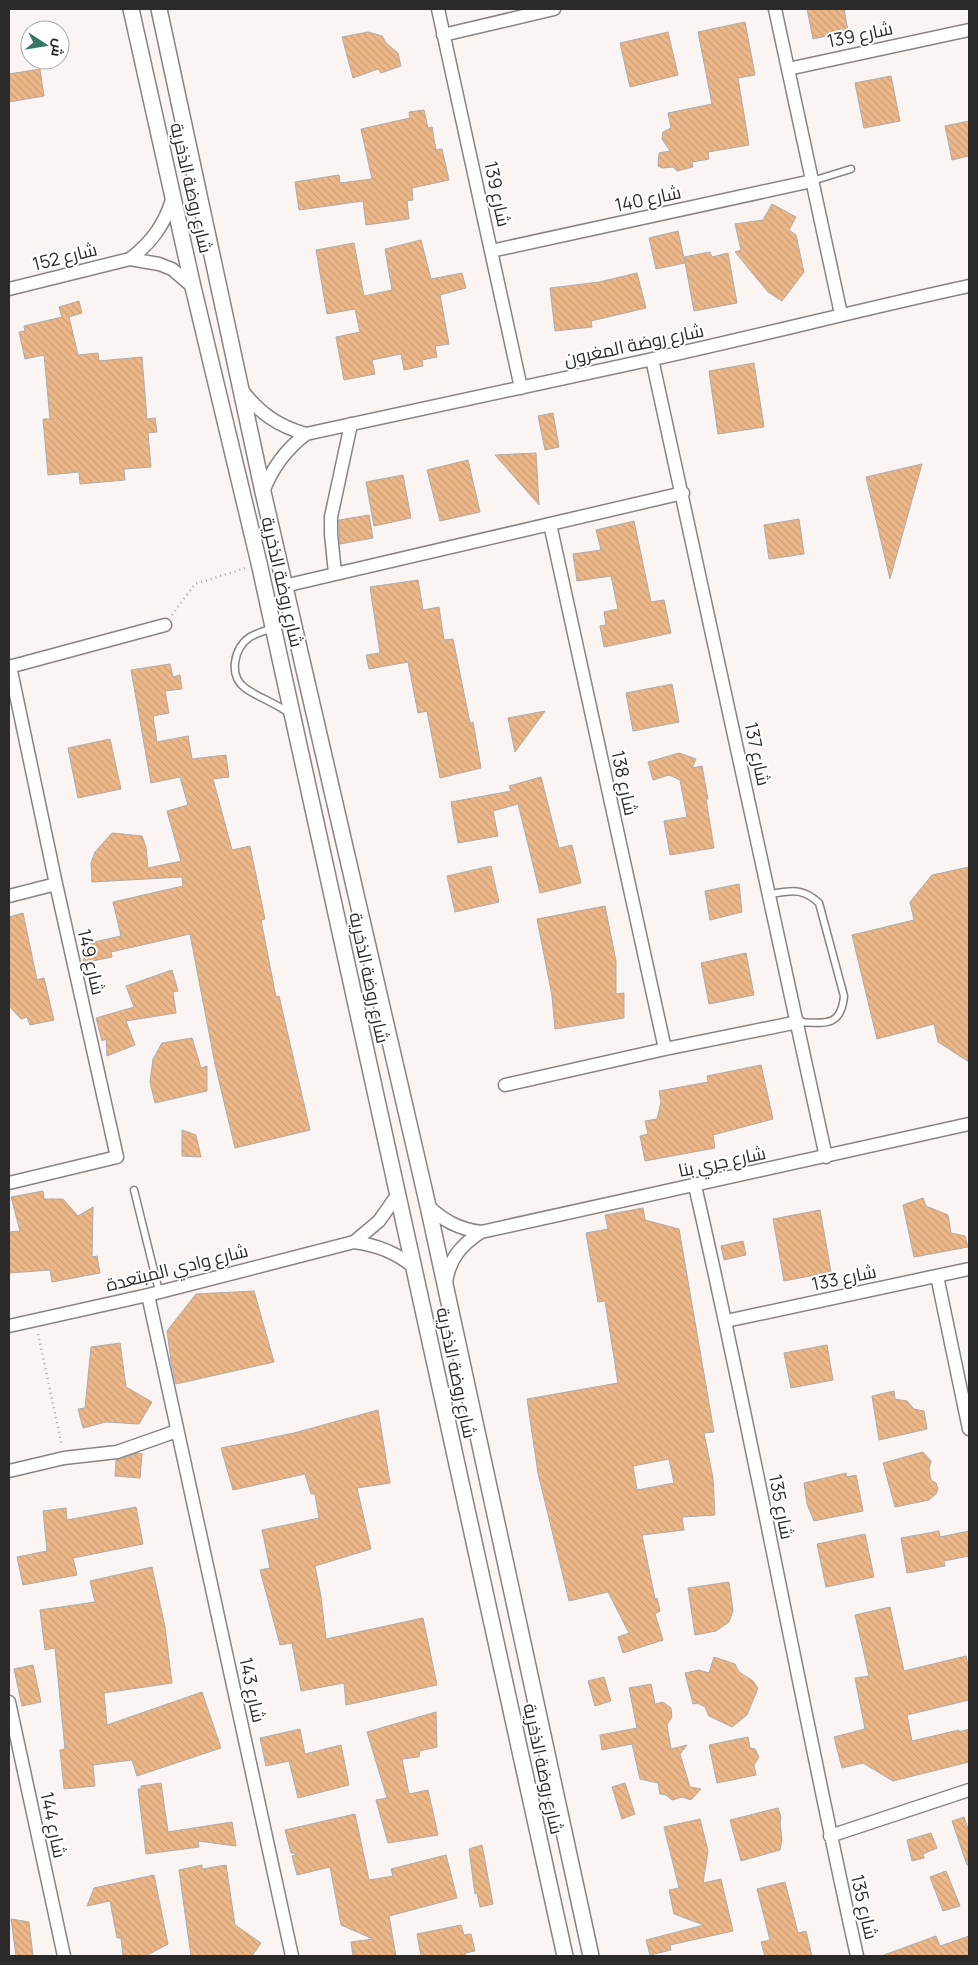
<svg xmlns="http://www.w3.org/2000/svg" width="978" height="1965" font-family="Manrope,Cairo,sans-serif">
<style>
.building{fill:url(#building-back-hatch);stroke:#afaba8;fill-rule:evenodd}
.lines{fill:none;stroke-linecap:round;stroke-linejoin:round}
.service-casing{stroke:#898483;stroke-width:9}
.minor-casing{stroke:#898483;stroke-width:15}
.tertiary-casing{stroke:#898483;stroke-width:18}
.path{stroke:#aba8a6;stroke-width:2.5;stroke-dasharray:1 4;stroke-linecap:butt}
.service{stroke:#fff;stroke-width:6}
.minor{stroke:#fff;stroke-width:12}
.tertiary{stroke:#fff;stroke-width:15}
.labels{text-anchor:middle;stroke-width:4;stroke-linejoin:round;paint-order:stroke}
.street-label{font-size:18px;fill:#2c2a29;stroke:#fff}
</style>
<defs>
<pattern id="building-back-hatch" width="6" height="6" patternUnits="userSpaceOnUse" patternTransform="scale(1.25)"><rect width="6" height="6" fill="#edb889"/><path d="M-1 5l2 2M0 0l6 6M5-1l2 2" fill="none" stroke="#cb9e76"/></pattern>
</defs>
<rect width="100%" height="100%" fill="#faf5f3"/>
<path class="building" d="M807,9h37l4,22 -35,8z
M745,22l10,53 -17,3 11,67 -41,7 1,7 -17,3 1,5 -16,4 -4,-4 -11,1 -4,-2 1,-13 11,-2 -8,-12 1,-7 8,-4 -3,-15 44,-9 -14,-72z
M368,32l14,4 4,7 12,10 3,13 -20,7 -3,-4 -25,9 -11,-41z
M668,32l10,43 -48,12 -10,-44z
M40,69l4,27 -35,6v-28z
M891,76l9,45 -36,7 -9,-45z
M424,110l4,18 4,-1 4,23 6,-1 7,31 -37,8 1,12 -6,1 2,18 -43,6 -3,-24 -64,9 -4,-28 44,-7 1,8 32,-4 -11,-50 49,-11 -1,-6z
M969,121v35l-17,4 -7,-34z
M772,204l24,13 -7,13 7,5 8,37 -22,29 -14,-9 -33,-40 6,-2 -6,-26 28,-4z
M678,231l7,32 -29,6 -7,-31z
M421,240l10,39 31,-6 4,15 -26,7 9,49 -14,2 2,11 -15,3 1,6 -19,4 -3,-16 -29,6 3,14 -31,6 -8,-43 24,-5 -5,-23 -28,5 -11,-64 38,-7 10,53 28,-6 -7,-41z
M710,252l2,5 16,-4 9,50 -43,8 -10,-54z
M637,273l9,35 -55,13 1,6 -37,4 -5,-43 49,-6z
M79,301l3,12 -13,4 9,38 20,-2 1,8 43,-4 5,62 8,-1 2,14 -9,1 3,34 -27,2 1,11 -45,4 -1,-12 -31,3 -5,-56h7l-6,-64 -19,4 -6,-27 6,-1 -1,-5 38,-9 -3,-10z
M754,363l10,64 -46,7 -9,-63z
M553,413l6,34 -14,3 -7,-34z
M536,453l3,52 -44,-50z
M468,460l12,52 -40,9 -13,-51z
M922,464l-32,115 -24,-102z
M403,475l8,43 -37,8 -8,-44z
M369,515l4,23 -33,6 -1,-24z
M799,519l5,35 -35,5 -5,-34z
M634,521l17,81 13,-2 7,33 -67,14 -4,-21 6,-1 -2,-13 14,-3 -7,-33 -34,5 -4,-27 28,-4 -5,-20z
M418,580l5,30 16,-3 5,33 9,-1 17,84 3,-1 8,46 -41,10 -13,-67 -9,2 -10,-51 -39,7 -3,-14 14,-2 -10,-66z
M170,664l3,13 7,-2 2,14 -17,2 4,22 -16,3 4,26 31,-6 4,23 34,-4 3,22 -16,2 19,71 18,-4 15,73 -4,1 15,77 3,-1 31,134 -75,18 -20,-84 -25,-130 -79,18 1,5 -29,6 2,-19 36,-8 -8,-34 70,-16 -1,-9 -90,5 -1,-19 4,-11 17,-19 30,3 4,11 2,21 33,-7 -14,-50 21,-6 -8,-28 -29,6 -20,-113z
M672,684l7,38 -46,9 -7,-38z
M545,711l-30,41 -7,-34z
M110,739l11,50 -43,9 -10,-50z
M679,753l17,6 -4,9 10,-2 6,33h-2l8,49 -44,7 -6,-34 23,-4 -7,-37 -11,-5 -16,5 -5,-18z
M541,777l18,71 13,-3 9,38 -41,10 -22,-89 -25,7 5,25 -40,7 -7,-41 60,-11 -2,-5z
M491,866l8,36 -44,10 -8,-36z
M969,867v195l-31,-20 -4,-18 -57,15 -25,-104 62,-15 -4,-18 22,-27z
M739,884l3,28 -32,8 -5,-29z
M605,906l11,55v33l8,-1v25l-69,11 -3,-33 -15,-77z
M23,913l14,67 7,-2 10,42 -24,5 -3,-8 -6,2 -12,-13v-89z
M746,953l8,42 -45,9 -8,-41z
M172,970l6,21 -5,1 3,21 -50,8 9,24 -28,11 -1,-17 -4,2 -6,-23 38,-11 -8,-21z
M192,1038l9,30 6,-2v25l-52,12 -5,-21 3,-23 9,-16z
M761,1065l12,54 -60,16 2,13 -70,13 -5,-25 8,-2 -3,-13 12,-2 4,-17 -2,-11 49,-9 -1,-6z
M182,1130l14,5 5,22 -19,-1z
M43,1191l1,8h19l15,17 15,-9 -1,50 5,-1 3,17 -48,9 -2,-12 -41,3v-41l11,-1 -9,-34z
M923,1198l3,8 22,9 3,18 14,3 3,11 -54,10 -11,-52z
M643,1208l2,12 34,9 35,203 -10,1 9,45 2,37 -33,2 2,13 -42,5 13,64 2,-1 3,13 -5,3 8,26h-2h2l-40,13 -5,-16 11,-4 -21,-41 -39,9 -31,-128 -11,-74 91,-16 -13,-82 -7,1 -12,-69 22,-4 -3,-14zM669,1459l5,24 -37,7 -4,-24z
M820,1210l11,62 -47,9 -11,-62z
M743,1241l3,14 -22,5 -3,-14z
M254,1291l20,71 -98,22 -5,-23 -4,-30 29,-37z
M120,1343l6,44 26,15 -13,22 -33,-2 -23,6 -5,-19 7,-1 6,-61z
M827,1345l6,35 -42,8 -7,-35z
M894,1391l1,8 12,2 7,8 10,2 3,18 -48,11 -7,-44z
M378,1410l12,73 -33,5 14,61 -56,17 6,31 5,42 97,-21 14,67 -91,20 -2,-22 -43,8 -9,-48 -12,2 -20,-75 10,-2 -8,-38 57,-12 -4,-24h-4l-6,-20 -72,16 -12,-42 73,-15z
M923,1452l8,9 -2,8 2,11 5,3 2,6 -2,5 -7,6 -34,7 -12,-44z
M138,1453l4,1 -2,24 -25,-2 1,-16z
M846,1473l1,4 9,-2 7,36 -49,10 -7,-17 -3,-21z
M136,1507l7,37 -70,14 4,17 -54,10 -6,-28 30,-6 -4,-40 23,-3 1,12z
M939,1531l1,6 29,-6v25l-25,5 1,5 -38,7 -6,-35z
M865,1534l9,43 -48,10 -9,-43z
M152,1567l13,60 7,56 -68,10 3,32 95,-33 19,56 -84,28 -5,-16 -39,5 2,21 -31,3 -4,-39 5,-1 -10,-101 -10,2 -5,-40 55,-8 -5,-21z
M729,1582l4,29 -4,11 -13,9 -21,4 -7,-47z
M890,1607l14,64 62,-15 3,14v30l-62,15 5,26 47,-11v2l10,-3v33l-76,19 -30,-18 -21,5 -8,-31 31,-8 -10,-51 14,-2 -14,-61z
M714,1657l21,7 4,8 14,9 5,7 -11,27 -15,12 -23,-11 -4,-9 -8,-4 -4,1 -8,-31 14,-3 10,3z
M33,1665l8,37 -19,4 -8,-37z
M604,1677l7,24 -16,5 -7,-25z
M651,1684l4,20 8,-2 8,6 1,9 -5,8 4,24 16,-4 -7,9 10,33 11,2 -10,11 -9,-3 -10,3 -6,-5 -6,-1 -2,-11 -18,-4 -8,-35 -30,6 -2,-15 37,-7 -8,-40z
M436,1712l1,35 -17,4 -1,6 -17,2 7,35 19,-4 10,45 -50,8 -12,-43 11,-2 -20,-66z
M300,1729l5,25 36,-9 8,40 -51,13 -9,-37 -23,5 -6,-28z
M748,1737l2,11 5,1 4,8 -5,8 2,10 -39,8 -8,-38z
M161,1783l7,49 64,-10 4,24 -38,-5 1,6 -53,7 -8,-65h3v-3z
M625,1783l10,31 -13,5 -10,-32z
M778,1808l3,9 -1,6 2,17 -2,10 -39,11 -11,-41z
M355,1814l14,66 24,-4 -2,-7 55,-14 11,43 -68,18 7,40h-43l-2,-14 22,-3 -32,-14 -11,-58 -33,8 -5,-19 5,-2 -6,-1 -6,-23z
M964,1817l5,14v34h-2l-15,-44z
M700,1819l8,32 -5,32 18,-4 12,52 -63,14 1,5 -21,5 -4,-15 58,-15 -30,-11 -5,-24 10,-2 -15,-61z
M931,1833l6,15 -14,6 1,4 -12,3 -5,-21z
M482,1845l11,59 -13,3 -3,-14 -2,1 -6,-45z
M202,1865v4l24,-4 9,60 26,18 -9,13h-61l-12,-86z
M946,1871l14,35 -17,5 -13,-34z
M154,1875l14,69 -22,12h-23l-2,-18h-4l-7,-37 -23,5 7,-18z
M785,1882l13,51 8,-2 6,25h-47l-4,-14 9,-2 -13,-51z
M11,1919l18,3 4,34h-17z
M461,1925l3,10 7,-1 4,17 -10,2 1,3h-45l-4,-22z
M936,1936l4,10 29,-10v20h-85v-1z"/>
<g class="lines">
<defs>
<path id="service" d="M812,181l39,-12
M272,628c-7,3 -15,5 -22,9 -16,11 -22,38 -5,51 14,10 31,15 45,26
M770,894c21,-3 32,-7 49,9l25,93c-3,32 -20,27 -46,26
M134,1190l25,101"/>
<path id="minor" d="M438,9l83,379
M775,9l66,305
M443,35l111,-26
M788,69l181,-39
M491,251l321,-70
M130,259c22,-17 36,-36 43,-63
M9,289l121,-30 29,5 13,5 21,18
M652,359l174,798
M242,390c17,23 36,36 64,44
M263,492c9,-24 22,-42 43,-58 115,-25 231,-49 347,-75 105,-23 210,-50 316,-73
M550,524l115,525
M335,573l-4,-39v-17l20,-93
M284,586l399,-93
M9,667l156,-42
M9,896l47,-12
M505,1085l160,-36 133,-27
M9,1183l108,-26 -61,-273 -46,-218
M695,1186c59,255 105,514 162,770
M428,1206c16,15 31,23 53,26l488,-108
M354,1242c23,3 41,10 60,25
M937,1276l32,153
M446,1283c3,-24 15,-38 35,-51
M148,1295l144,661
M726,1321l243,-52
M9,1326l139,-31 206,-53 25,-21 19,-27
M9,1471l55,-13 53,-6 60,-21
M9,1702l55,254
M830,1836l139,-46"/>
<path id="tertiary" d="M131,9l62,278 66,276 306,1393
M159,9l104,483 165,714 163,750"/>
</defs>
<use href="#service" class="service-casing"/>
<use href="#minor" class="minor-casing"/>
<use href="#tertiary" class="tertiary-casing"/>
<path class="path" d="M172,615l23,-31 51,-16
M38,1334l24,112"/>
<use href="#service" class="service"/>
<use href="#minor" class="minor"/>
<use href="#tertiary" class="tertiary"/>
</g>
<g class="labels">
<g class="street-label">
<text transform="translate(860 35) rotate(-12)" y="6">شارع 139</text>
<text transform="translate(191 188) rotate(77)" y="6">شارع روضة الذخرية</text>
<text transform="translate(497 194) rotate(78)" y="6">شارع 139</text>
<text transform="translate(648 199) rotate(-12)" y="6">شارع 140</text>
<text transform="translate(65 257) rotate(-14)" y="6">شارع 152</text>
<text transform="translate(634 345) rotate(-12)" y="6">شارع روضة المغرون</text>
<text transform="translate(282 582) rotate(77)" y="6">شارع روضة الذخرية</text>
<text transform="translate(757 754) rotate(78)" y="6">شارع 137</text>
<text transform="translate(624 783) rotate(78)" y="6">شارع 138</text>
<text transform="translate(91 962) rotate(77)" y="6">شارع 149</text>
<text transform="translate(369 978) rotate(78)" y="6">شارع روضة الذخرية</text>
<text transform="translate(722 1162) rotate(-12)" y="6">شارع جري بنا</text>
<text transform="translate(177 1268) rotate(-14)" y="6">شارع وادي المبتعدة</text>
<text transform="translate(844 1278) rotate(-12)" y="6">شارع 133</text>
<text transform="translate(456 1373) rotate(78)" y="6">شارع روضة الذخرية</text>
<text transform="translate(781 1507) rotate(79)" y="6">شارع 135</text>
<text transform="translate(252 1690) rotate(78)" y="6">شارع 143</text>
<text transform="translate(543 1769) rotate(78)" y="6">شارع روضة الذخرية</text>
<text transform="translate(53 1825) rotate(78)" y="6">شارع 144</text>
<text transform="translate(864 1907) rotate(77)" y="6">شارع 135</text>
</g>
</g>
<rect width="978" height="1965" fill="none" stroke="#2c2a29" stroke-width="20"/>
<g transform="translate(45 45) rotate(102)"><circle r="24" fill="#ffffff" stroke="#abaaa9"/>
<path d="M0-4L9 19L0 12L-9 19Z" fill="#367765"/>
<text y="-8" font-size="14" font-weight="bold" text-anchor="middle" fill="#2c2a29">ش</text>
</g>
</svg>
